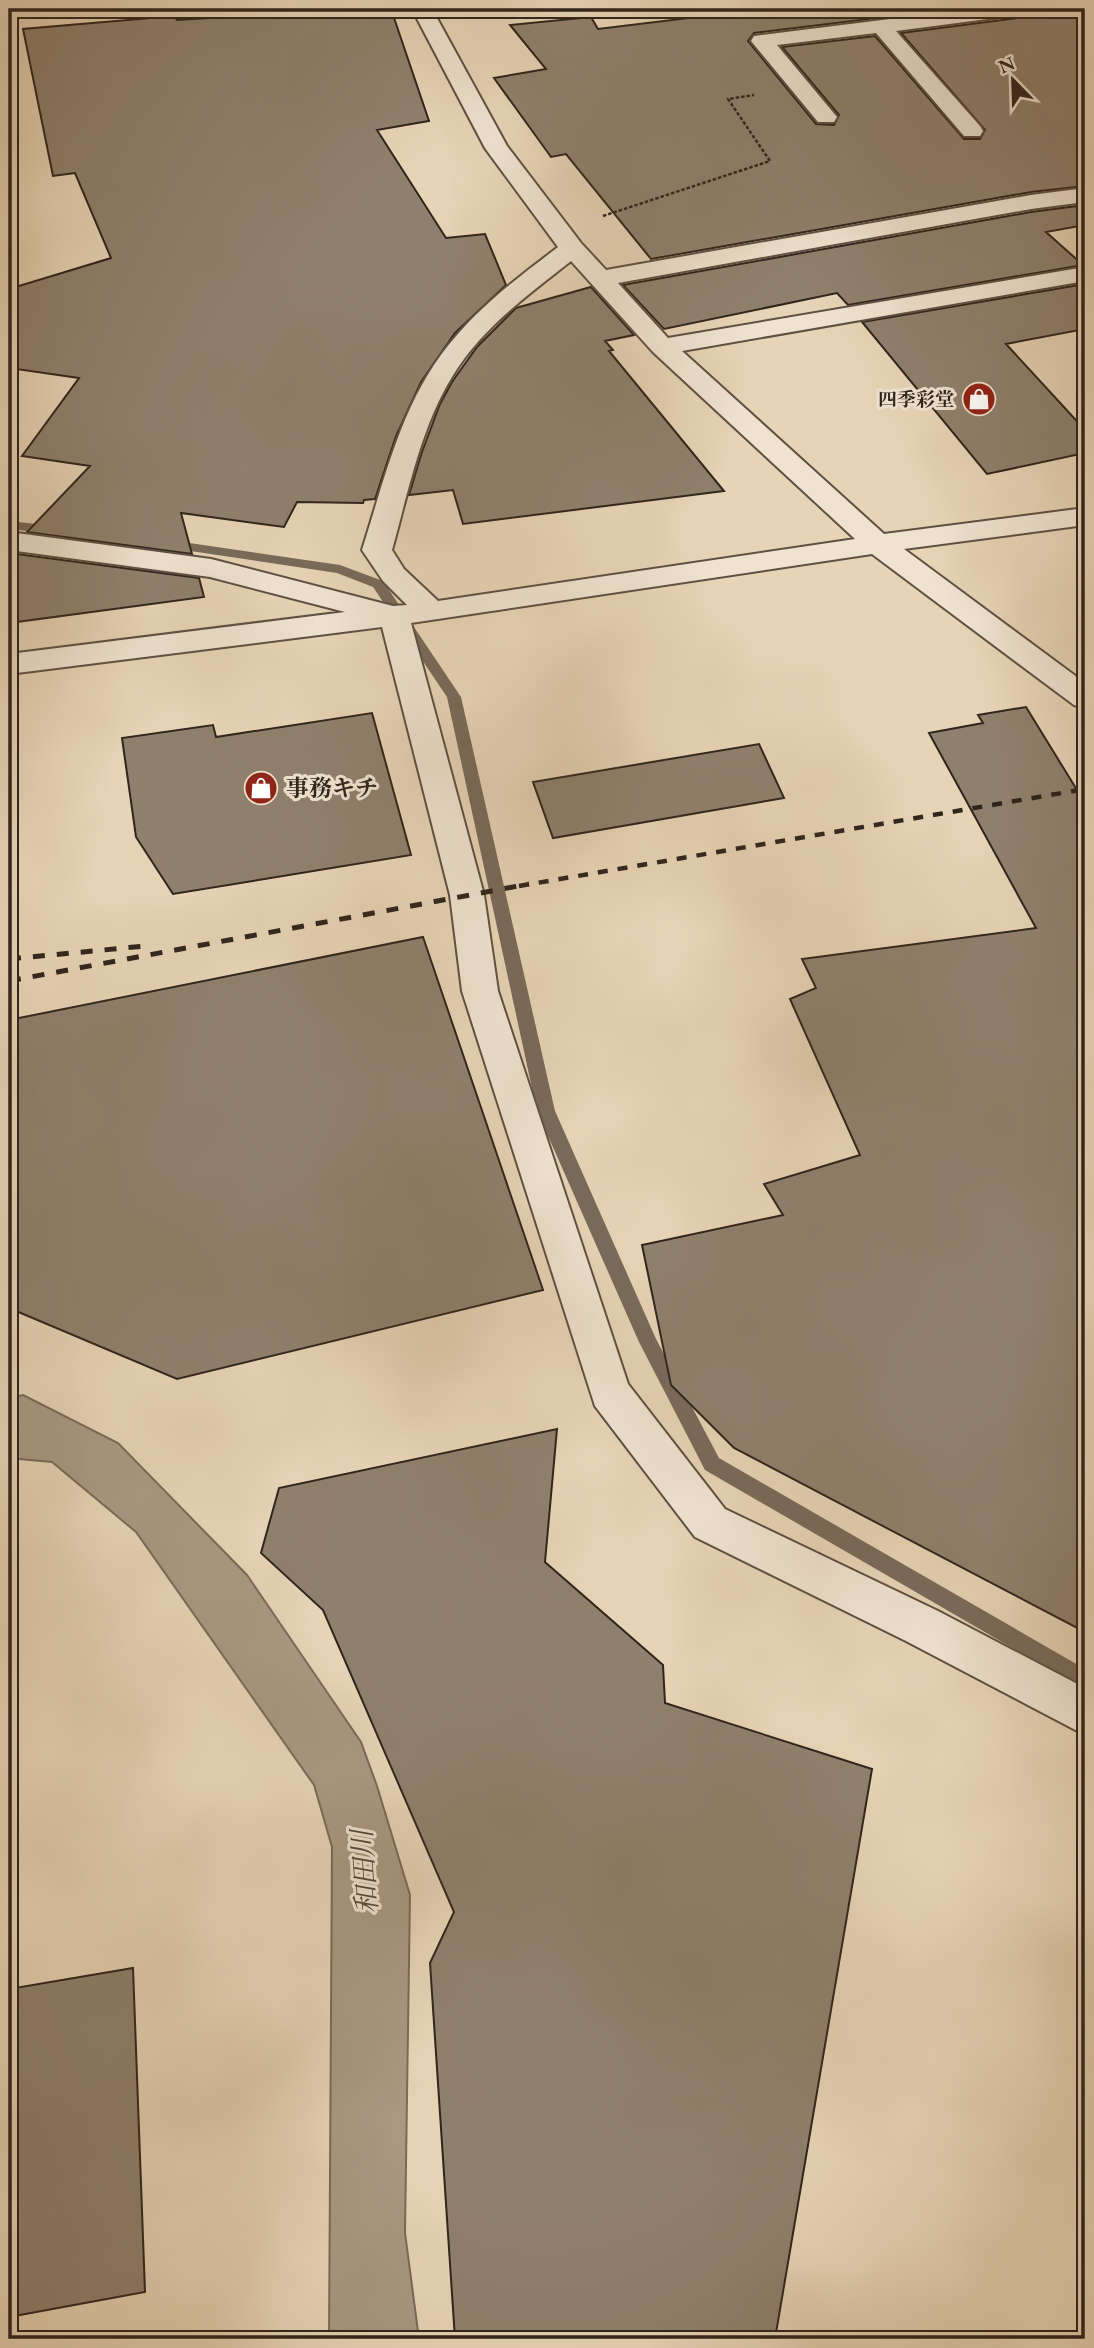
<svg xmlns="http://www.w3.org/2000/svg" width="1094" height="2348" font-family="'EB Garamond','Noto Serif JP',serif">
<style>
.water{fill:#a99882;stroke:#796a5a;stroke-width:2}
.lines{fill:none;stroke-linecap:round;stroke-linejoin:round}
.stream{fill:#796a5a;fill-rule:evenodd}
.building{fill:#8f806d;stroke:#30251d;stroke-width:2}
.minor-casing{stroke:#5e5143;stroke-width:4}
.path{stroke:#30251d;stroke-width:2.5;stroke-dasharray:3.5 2;stroke-linecap:butt}
.minor{fill:#efe3d0;fill-rule:evenodd}
.rail-far1{stroke:#30251d;stroke-width:4.5;stroke-dasharray:10 10;stroke-linecap:butt}
.rail{stroke:#30251d;stroke-width:5;stroke-dasharray:12 12;stroke-linecap:butt}
.labels{text-anchor:middle;stroke-width:6;stroke-linejoin:round;paint-order:stroke}
.far-poi-label{font-size:19px;font-weight:bold;fill:#30251d;stroke:#efe3d0;text-anchor:end}
.poi-label{font-size:23px;font-weight:bold;fill:#30251d;stroke:#efe3d0;text-anchor:start}
.near-water-label{font-size:28px;font-style:italic;fill:#54483b;stroke:#efe3d0}
</style>
<rect width="100%" height="100%" fill="#e7d4b6"/>
<filter id="stains"><feTurbulence type="fractalNoise" baseFrequency=".00286" numOctaves="4"/><feColorMatrix values="0 0 0 0 .2 0 0 0 0 .09 0 0 0 0 .02 0 0 0 .5 -.17"/></filter>
<radialGradient id="worn" r=".72"><stop offset=".6" stop-color="#630" stop-opacity="0"/><stop offset="1" stop-color="#630" stop-opacity=".3"/></radialGradient>
<path class="water" d="M23,1395l95,48 129,132 114,167 16,44 33,109 -5,338 14,106h-90l3,-492 -18,-62 -178,-253 -84,-70 -43,-4v-60z"/>
<g class="lines">
<path class="stream" d="M9,521l45,5 7,4 -7,4 -45,-5z
M169,540l171,25 43,16 78,116 94,414 101,228 63,119 366,211v21l-380,-220 -66,-128 -102,-231 -90,-414 -74,-110 -36,-14 -173,-26v-6z"/>
</g>
<path class="building" d="M257,9h134l38,112 -52,9 69,108 39,-4 21,51 -51,48 -34,49 -25,54 -21,63 -11,1 -1,3 -66,-1 -13,25 -103,-14 11,41 -165,-22 63,-66 -68,-10 57,-78 -70,-10v-79l102,-31 -36,-85 -22,3 -30,-147 151,-13 3,4 81,-5z
M763,9h188l-197,24 -6,8 68,83 18,1 5,-10 -57,-68 93,-11 89,103h16l5,-9 -84,-97 117,-15 9,-3 4,-6h54v177l-54,6 -380,67 -85,-105 -15,3 -57,-79 52,-9 -36,-44 81,-8 7,12z
M1085,205v20l-39,7 37,33 -235,40 -11,-12 -173,36 -41,-44 408,-73z
M1085,284v45l-79,15 79,86v23l-98,21 -125,-152z
M591,287l43,48 -29,6 8,9 -4,1 115,140 -261,33 -10,-34 -44,5 13,-43 18,-48 12,-22 25,-35 39,-39z
M9,553l190,25 5,19 -195,26z
M1026,707l59,96v829l-351,-184 -63,-63 -29,-140 141,-30 -19,-31 96,-29 -70,-156 26,-11 -14,-29 234,-31 -107,-195 54,-10 -5,-8z
M372,713l39,142 -238,39 -37,-57 -14,-99 91,-13 3,12z
M759,744l25,54 -231,40 -20,-56z
M423,937l120,353 -366,89 -168,-71v-288z
M557,1429l-12,133 118,103 2,38 207,66 -97,570h-320l-25,-376 24,-51 -131,-302 -62,-57 18,-65z
M133,1968l12,324 -136,25v-328z"/>
<g class="lines">
<defs>
<path id="minor" d="M412,9h20l75,137 74,97 25,27 425,-75 54,-7v14l-54,7 -413,74 50,55 417,-71v14l-403,70 202,183 201,-26v17l-181,24 181,134v25l-11,-3 -202,-151 -461,69 73,272 14,96 130,393 97,125 213,102 147,77v47l-179,-94 -211,-104 -100,-131 -133,-415 -12,-96 -68,-268 -373,47v-20l336,-42 -135,-35 -201,-27v-18l202,27 182,47 14,-1 -24,-24 -21,-31c24,-75 41,-155 95,-215 29,-34 66,-61 101,-88l-73,-99zM571,261l82,91 202,187 -417,62 -34,-32 -12,-19c18,-64 31,-136 72,-191 29,-39 69,-68 107,-98z
M970,9h58l-3,4 -7,2 -122,16 84,95 3,5 -3,5h-16l-88,-103 -99,12 60,72 -3,5h-16l-67,-81 3,-5z"/>
</defs>
<use href="#minor" class="minor-casing"/>
<path class="path" d="M603,216l167,-55 -42,-62 26,-4"/>
<use href="#minor" class="minor"/>
<path class="rail-far1" d="M519,886l566,-97"/>
<path class="rail" d="M9,959l136,-13
M9,981l520,-97"/>
</g>
<defs>
<symbol id="shop-disc" viewBox="-11 -11 22 22"><circle r="9.5" fill="#8f2418" stroke="#efe3d0"/><path d="M-5-2.5h2.3a2.7 3.5 0 0 1 5.4 0H5L5.5 6h-11ZM-1.5-2.5h3a1.5 2.3 0 0 0-3 0Z" fill="#fff"/></symbol>
</defs>
<g fill-rule="evenodd">
<use href="#shop-disc" x="960" y="380" width="38" height="38"/>
<use href="#shop-disc" x="242" y="769" width="38" height="38"/>
</g>
<g class="labels">
<g class="far-poi-label">
<text x="954" y="406">四季彩堂</text>
</g>
<g class="poi-label">
<text x="286" y="796">事務キチ</text>
</g>
<g class="near-water-label">
<text transform="translate(364 1872) rotate(-94)" y="10">和田川</text>
</g>
</g>
<rect width="1094" height="2348" fill="none" stroke="#e7d4b6" stroke-width="35"/>
<rect x="10" y="10" width="1073" height="2327" fill="none" stroke="#30251d" stroke-width="3.5"/>
<rect x="18" y="18" width="1059" height="2313" fill="none" stroke="#30251d" stroke-width="2"/>
<g transform="translate(1013 80) rotate(337)" stroke="#efe3d0" stroke-width="5" paint-order="stroke">
<path d="M0-5L12 26L0 18L-12 26Z" fill="#30251d"/>
<text y="-10" font-size="19" font-weight="bold" text-anchor="middle" fill="#30251d">N</text>
</g>
<rect width="100%" height="100%" filter="url(#stains)"/>
<rect width="100%" height="100%" fill="url(#worn)"/>
</svg>
